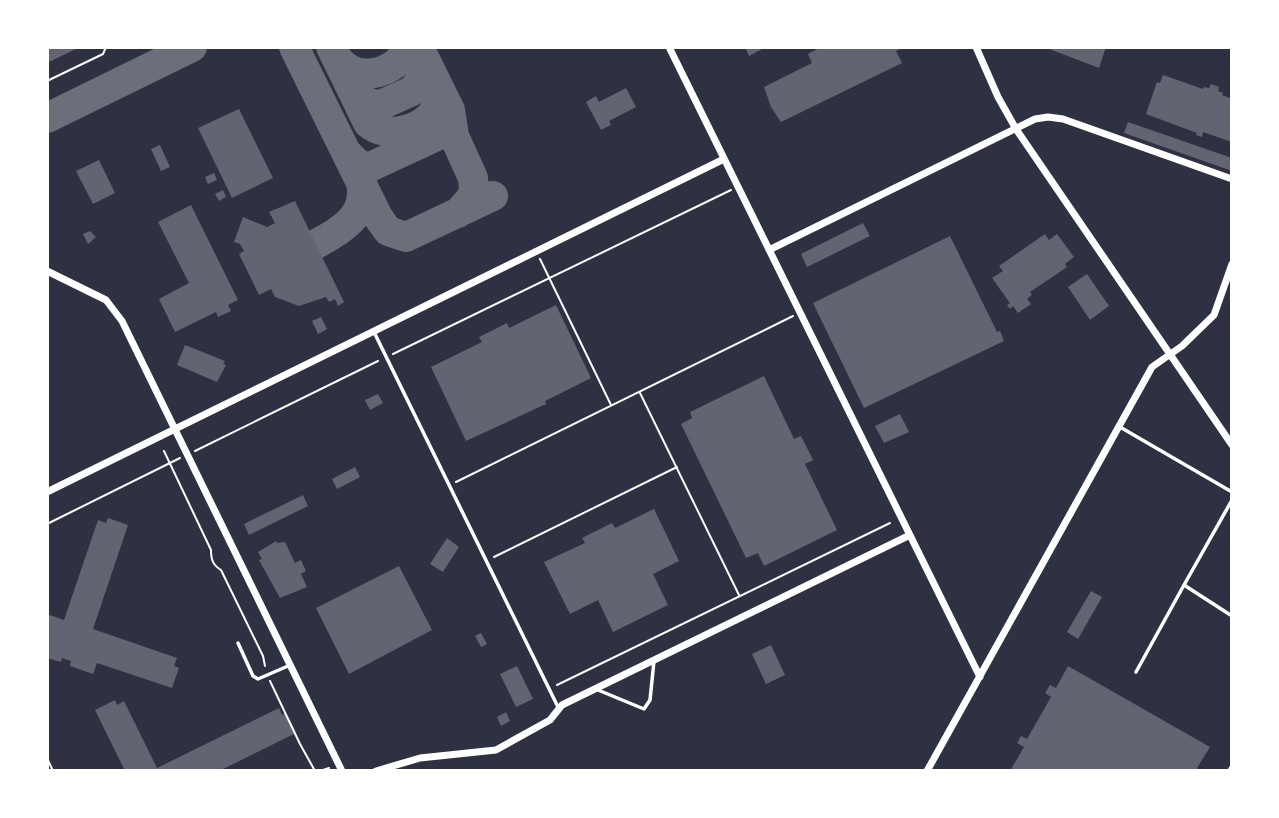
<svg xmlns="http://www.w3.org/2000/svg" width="1279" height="818" font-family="'Source Sans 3',sans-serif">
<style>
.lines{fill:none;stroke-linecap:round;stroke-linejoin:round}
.taxiway{stroke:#6c6f7a;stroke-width:30}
.building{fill:#626471}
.path{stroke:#fff;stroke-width:2}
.service{stroke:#fff;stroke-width:3.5}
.minor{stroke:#fff;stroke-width:7}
</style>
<rect width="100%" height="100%" fill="#2d3142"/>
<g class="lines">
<path class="taxiway" d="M294,47l84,170 10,14 18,6 87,-41
M331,47l37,76c19,17 57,7 68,-15 4,-6 3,-14 2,-21
M419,47l31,63 4,26 19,42 1,12 -3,8 -13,15
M337,58c19,27 59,16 72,-11
M354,94l17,10 10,1 31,-14 11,-14 1,-19
M47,118l145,-71
M347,153l12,12 11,2 69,-32
M316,244c25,-13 52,-29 45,-61"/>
</g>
<path class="building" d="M47,47h33l-33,16z
M745,47h21l-17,9z
M821,47h83l-8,4 6,12 -121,59 -10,-15 -7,-20 48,-24 -4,-9z
M1044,47h62l-7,21z
M1163,75l40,14 1,-2 5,1 2,-4 8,3 -1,4 5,2 -1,2 10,4v43l-29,-10 -1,5 -6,-2 1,-2 -51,-19 11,-32 3,1z
M626,88l10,19 -27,14 2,4 -10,5 -15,-28 10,-6 3,6z
M239,109l34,69 -41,20 -34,-70z
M1128,122l104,36v13l-108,-38z
M160,145l10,22 -9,4 -10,-22z
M99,160l16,33 -22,11 -17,-33z
M214,173l3,7 -9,4 -3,-7z
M223,190l3,7 -7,4 -4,-7z
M295,201l49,101 -6,4 -3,-7 -6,3 -3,-5 -27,9 -24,-9 -4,-8 -12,6 -20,-41 5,-3 -4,-7 -6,-2 9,-25 24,10 8,-4 -6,-11z
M191,205l47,95 -10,5 3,6 -13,6 -2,-5 -41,20 -16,-33 30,-16 -31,-61z
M863,223l7,13 -63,31 -6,-13z
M90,231l6,6 -8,7 -5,-10z
M1045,234l4,6 8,-6 17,23 -9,7 2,3 -37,25 2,3 -5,4 4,5 -13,9 -5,-7 -3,3 -3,-4 3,-2 -18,-25 11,-7 -4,-5z
M950,236l47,96 3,-1 4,10 -140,67 -51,-105z
M1087,274l22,32 -19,14 -22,-33z
M556,305l35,73 -46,23 1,3 -80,37 -35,-74 51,-25 -3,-5 28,-14 2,5z
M321,317l6,12 -9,5 -6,-13z
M185,345l40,16 -2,3 3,1 -9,17 -40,-17z
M764,376l30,63 7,-3 12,24 -8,4 32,66 -73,36 -6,-13 -12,5 -65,-134 11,-6 -2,-6z
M378,394l5,9 -13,7 -5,-10z
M900,414l9,18 -25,11 -9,-17z
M355,467l5,10 -23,12 -5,-10z
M303,495l5,11 -59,29 -5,-11z
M654,509l25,52 -26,13 15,31 -55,27 -15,-32 -28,14 -26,-52 41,-19 -3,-5 30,-15 3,5z
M108,518l20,7 -35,104 84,29 -3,8 5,2 -7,20 -75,-25 -4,11 -23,-8 1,-5 -9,-3 -1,4 -14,-4v-44l17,6 34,-100 8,3z
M447,538l12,9 -16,25 -13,-8z
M276,541l1,2 8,-1 10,21 6,-3 5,11 -5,3 6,13 -27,11 -21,-38 3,-1 -4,-7z
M399,566l33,64 -83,44 -33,-66z
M1091,591l11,6 -24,42 -11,-7z
M481,633l6,11 -6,3 -6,-11z
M771,645l14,30 -19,9 -14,-30z
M517,666l16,33 -17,8 -16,-33z
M1068,666l142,81 -13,21 5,3h-192l14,-24 -7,-4 4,-7 6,3 24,-42 -6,-4 5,-8 6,3z
M115,700l2,5 7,-4 33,67 122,-60 3,7 4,-2 10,20 -77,38h-94l-30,-61z
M506,712l4,9 -9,5 -4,-9z"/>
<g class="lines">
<path class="path" d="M47,81l56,-27 3,-7
M540,259l71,146
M393,354l338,-164
M640,393l99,202
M164,451l47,99c0,10 2,15 10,20l42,86 2,10
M195,451l183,-90
M456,482l337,-166
M47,524l133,-66
M494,557l183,-90
M270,681l30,63 15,27
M557,685l333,-162
M47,758l6,13
M320,771l9,-3"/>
<path class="service" d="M374,332l184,375
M1120,427l112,65
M1232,500l-48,85 48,31
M238,643l15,33 5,3 30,-13
M1136,672l48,-87
M598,690l46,19 6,-9 4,-39"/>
<path class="minor" d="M669,47l311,630
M976,47l22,50 18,32 216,316
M769,250l266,-131 13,-2 15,2 169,60
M47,271l59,29 16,21 220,450
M47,492l677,-333
M376,771l44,-13 76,-8 54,-30 12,-15 348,-170
M927,771l225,-404 30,-21 32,-31 18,-51
M1231,771l1,-2"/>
</g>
<rect width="1279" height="818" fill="none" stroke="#ffffff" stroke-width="98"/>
</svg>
